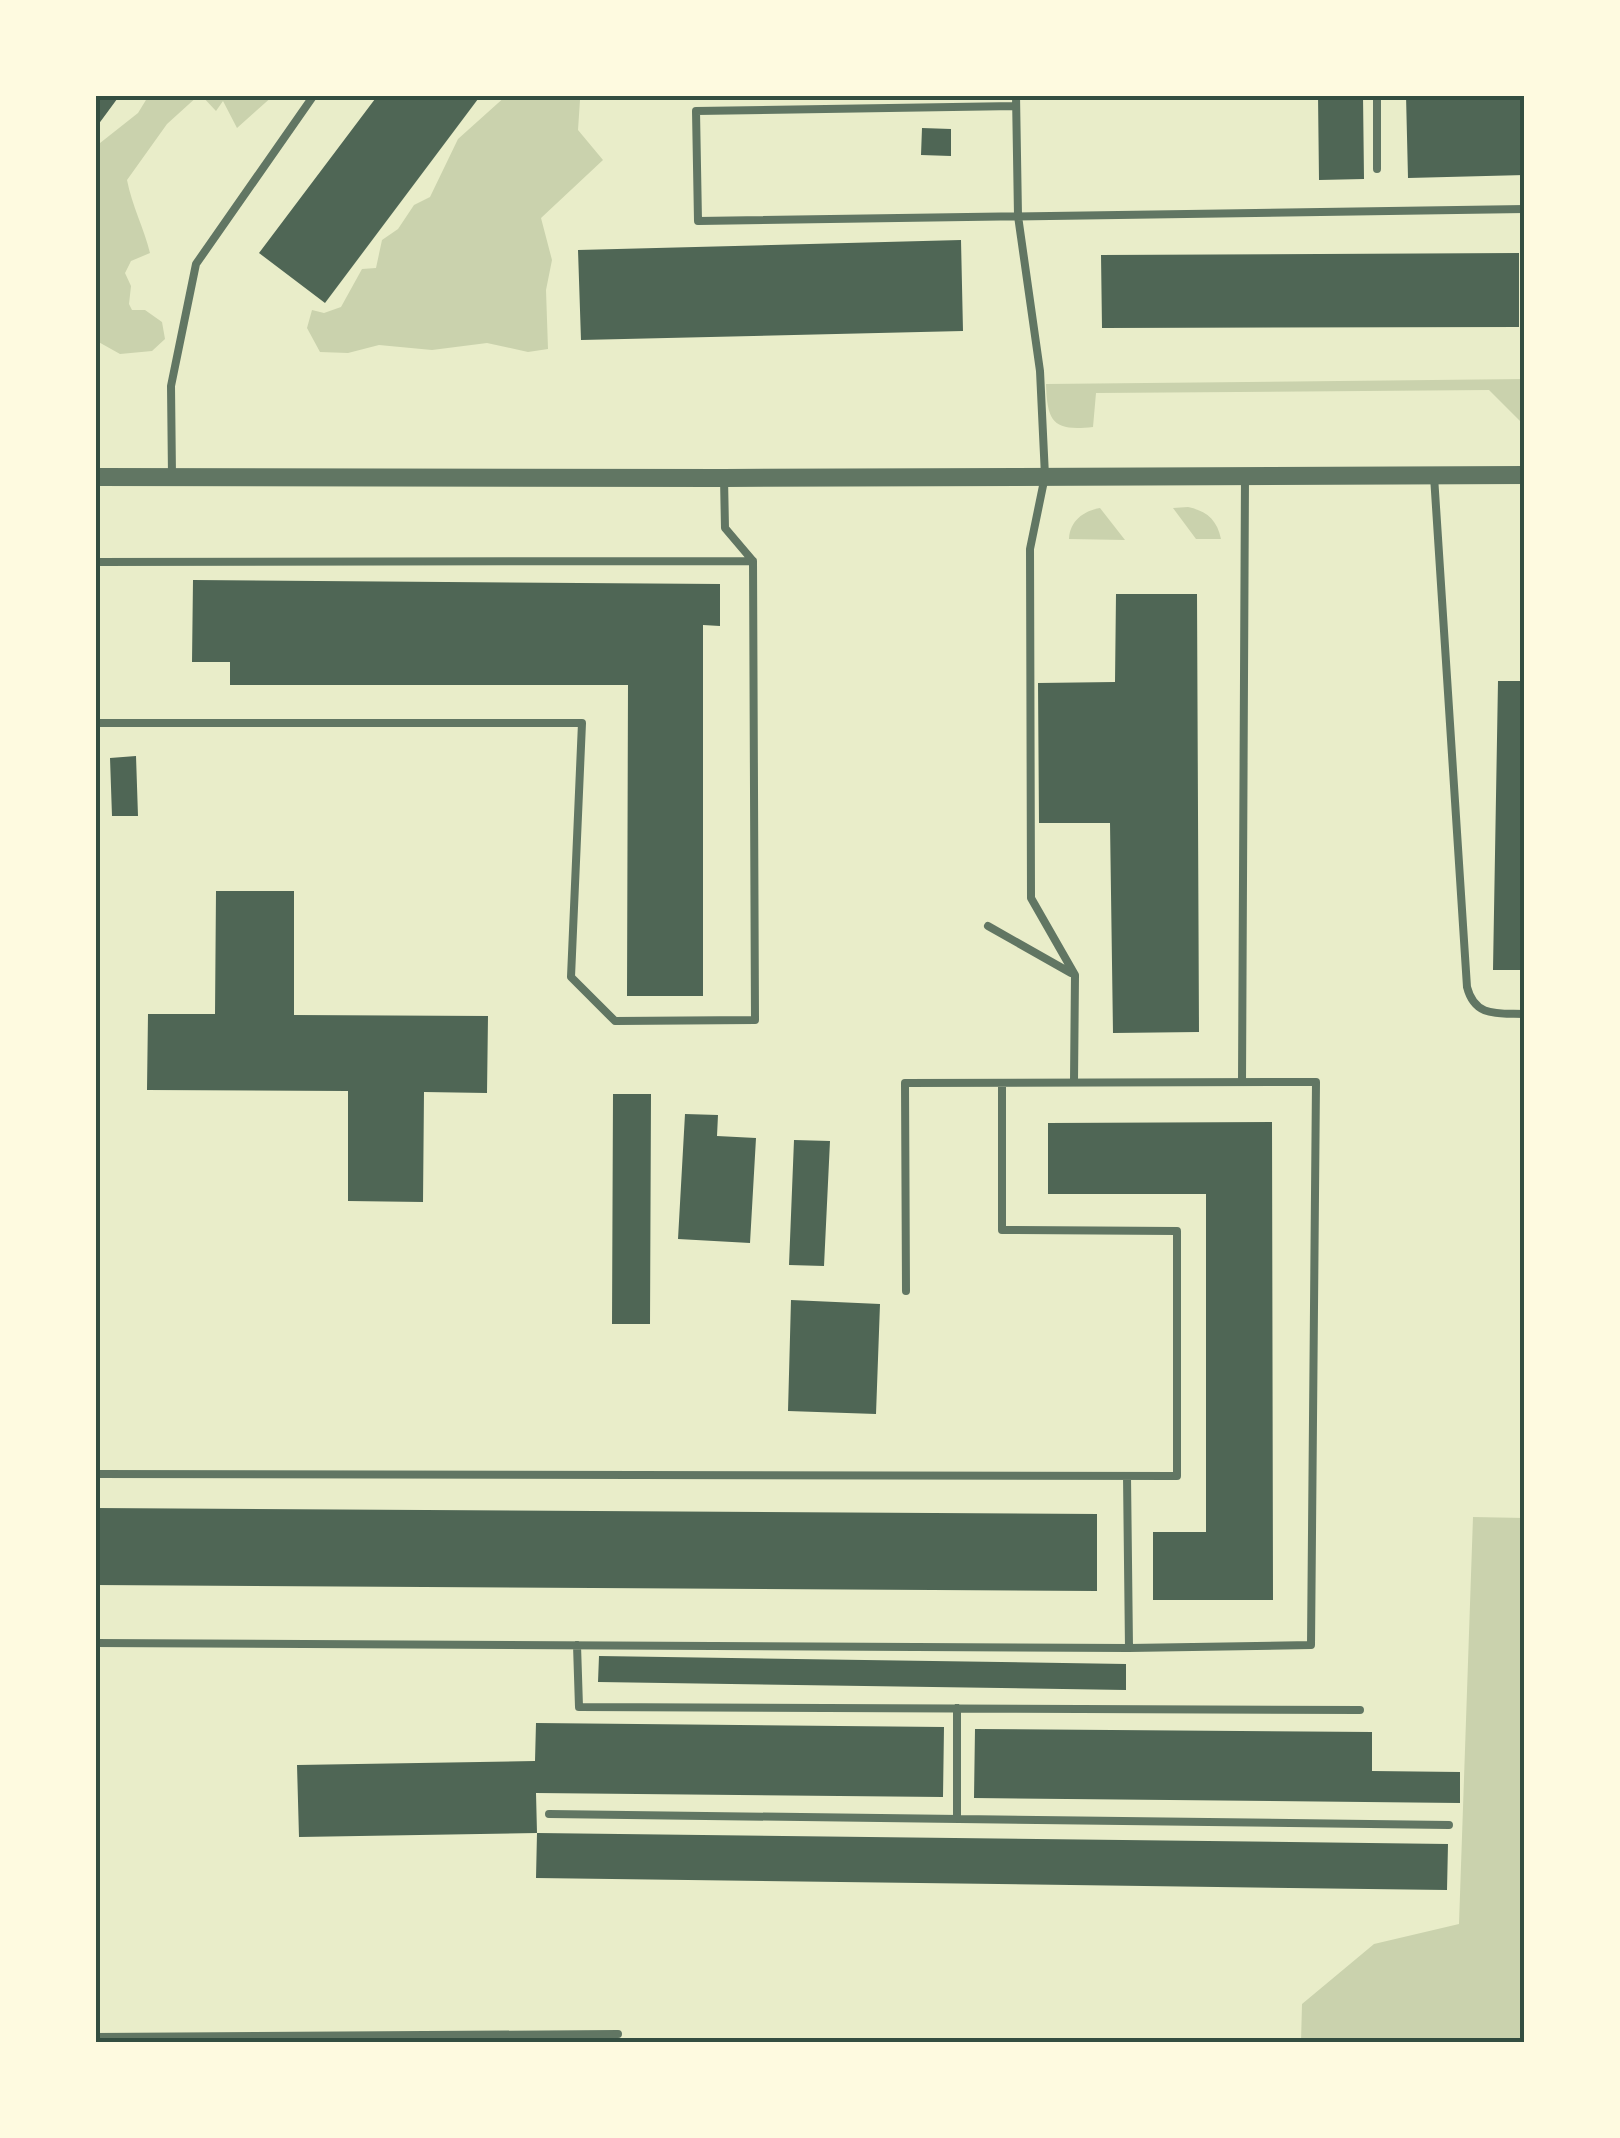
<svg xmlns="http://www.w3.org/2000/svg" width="1620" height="2138" font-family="'DejaVu Sans',sans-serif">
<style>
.green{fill:#cad2ad}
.building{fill:#4f6655}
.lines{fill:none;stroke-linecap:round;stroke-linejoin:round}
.service{stroke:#617663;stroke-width:8}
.tertiary{stroke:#617663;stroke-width:18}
.neatline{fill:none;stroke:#344e41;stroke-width:4}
</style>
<rect width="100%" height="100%" fill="#e9edc9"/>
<path class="green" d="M149,95h50l-32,29 -40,56c5,26 17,48 23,73l-19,8 -6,12 6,13 -2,18 3,6h13l17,12 3,17 -13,12 -32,3 -25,-14v-193l43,-34z
M201,95h73l-37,33 -14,-27 -7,10z
M507,95h81l-8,5 -2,30 25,30 -62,58 11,42 -6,30 2,59 -20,3 -41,-9 -55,7 -53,-5 -31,8 -28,-1 -13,-24 5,-18 12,3 17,-6 21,-38 14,-1 6,-28 16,-11 16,-24 16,-8 28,-58z
M1525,379l-1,46 -35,-35 -393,3 -3,34c-38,4 -46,-3 -47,-43z
M1188,507c19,4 29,13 33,32h-25l-23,-31z
M1100,508l25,32 -56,-1c1,-18 14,-28 31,-31z
M1473,1517l52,1v525h-224l1,-39 72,-60 85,-20z"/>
<path class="building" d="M95,95h25l-25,34z
M378,95h103l-156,208 -66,-50z
M1318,95h45l1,84 -45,1z
M1406,95h119v80l-117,3z
M922,128l29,1v27l-30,-1z
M961,240l2,91 -382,9 -3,-90z
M1519,253v74l-417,1 -1,-73z
M193,580l527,4v42l-17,-1v371h-76l1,-311h-398v-23h-38z
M1116,594h81l2,438 -86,1 -3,-210h-71l-1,-140 77,-1z
M1498,681h27v289h-32z
M136,756l2,60h-26l-2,-58z
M216,891h78v124l194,1 -1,77 -63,-1 -1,110 -75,-1v-110l-201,-1 1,-76h67z
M613,1094h38l-1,230h-38z
M685,1114l33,1 -1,21 39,2 -6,105 -72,-4z
M1272,1122l1,478h-120v-68h53v-338h-158v-71z
M794,1140l36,1 -6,125 -35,-1z
M791,1300l89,4 -4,110 -88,-3z
M95,1508l1002,6v77l-1002,-6z
M599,1656l527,8v26l-528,-8z
M536,1723l408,4 -1,70 -407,-4 1,40 -238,4 -2,-72 238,-4z
M975,1729l397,3v39l88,1v31l-486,-5z
M537,1833l911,11 -1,46 -911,-12z"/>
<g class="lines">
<path class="service" d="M1016,95l2,121 22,155 5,105 -15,73 1,349 44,77 -1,107
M1377,95v74
M1016,106l-320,5 2,110 827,-12
M172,476l-1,-90 25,-122 118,-169
M1434,476l33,511c8,31 31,26 58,27
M95,562l658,-1
M95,723h487l-11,254 44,44 140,-1 -2,-459 -28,-33 -1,-50
M988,926l83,47
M1242,1082l3,-605
M95,1474l1082,2v-245l-175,-1v-147
M1127,1476l2,172
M95,1643l1034,5 182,-3 5,-563 -411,1 1,208
M577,1645l2,62 781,3
M549,1814l900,11
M957,1819v-111
M95,2037l523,-3"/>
<path class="tertiary" d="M95,477l629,1 801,-3"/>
</g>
<rect width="1620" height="2138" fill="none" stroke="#fefae0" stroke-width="195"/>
<rect x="98" y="98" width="1424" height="1942" class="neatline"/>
</svg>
